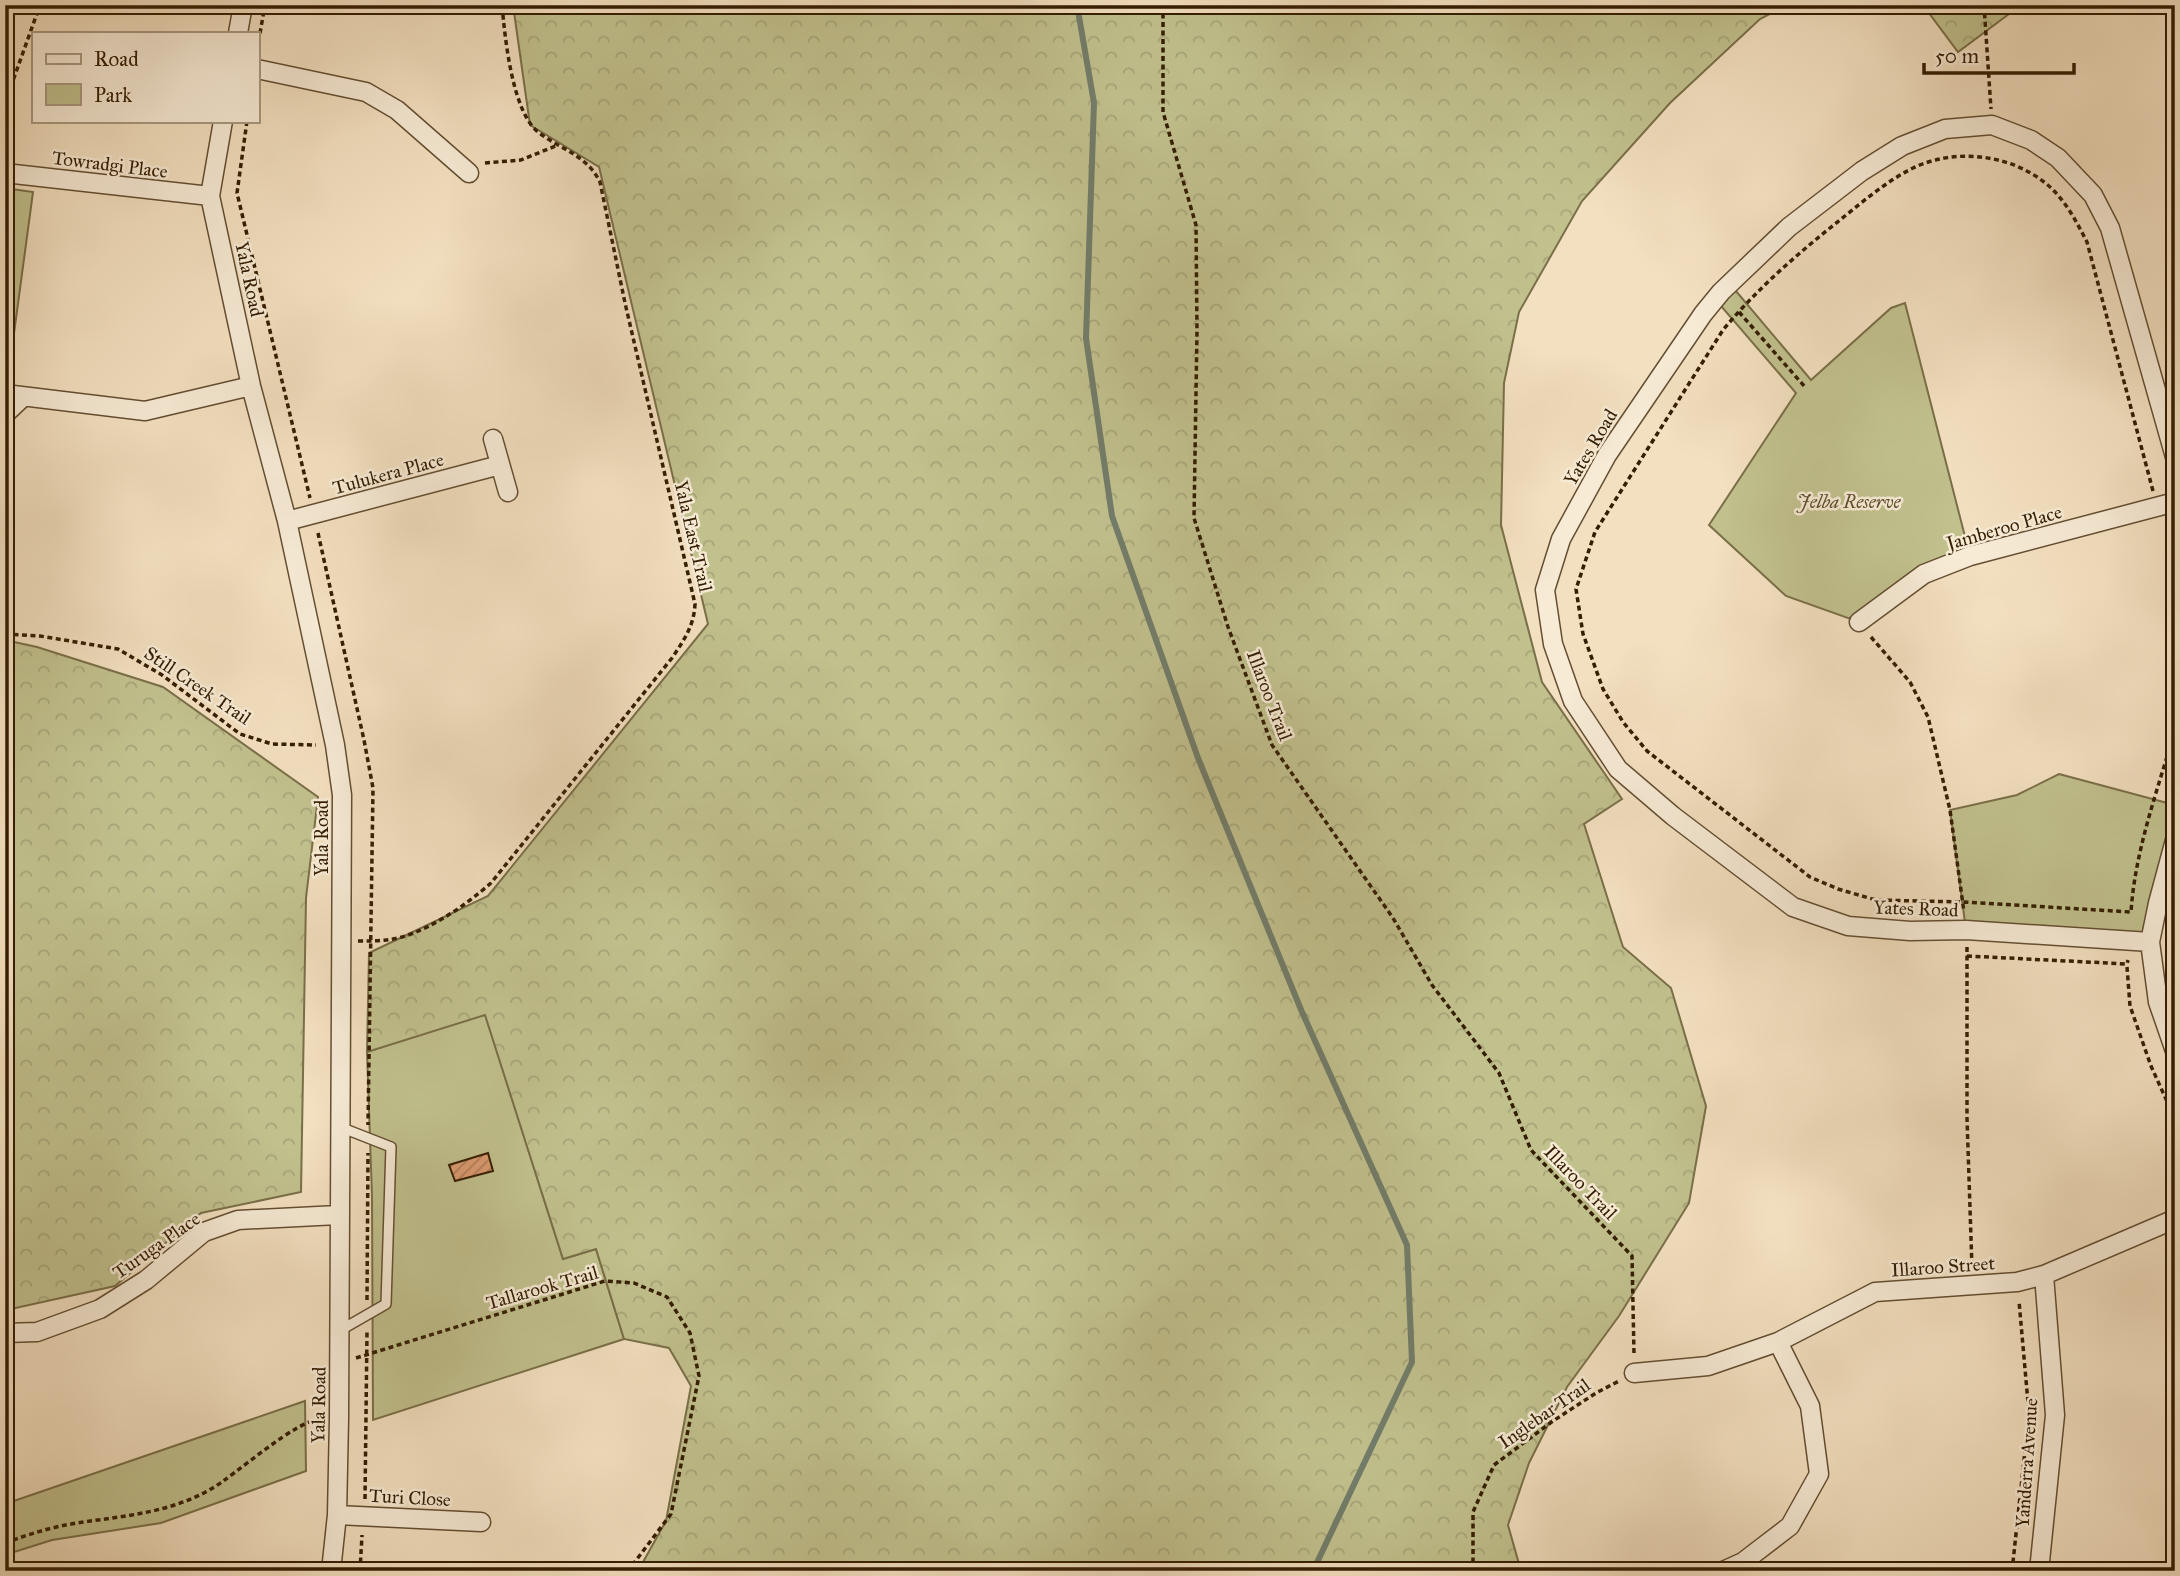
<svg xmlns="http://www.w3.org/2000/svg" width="2180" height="1576" font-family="'IM FELL Great Primer',serif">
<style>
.green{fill:#c1c18e;stroke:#7a6f48;stroke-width:2}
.forest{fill:url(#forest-crowns);stroke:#7a6f48;stroke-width:2}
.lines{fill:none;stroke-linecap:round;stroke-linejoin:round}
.stream{stroke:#727d6a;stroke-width:6}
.building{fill:url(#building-hatch);stroke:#341d02;stroke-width:2}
.service-casing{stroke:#644e32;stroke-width:12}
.minor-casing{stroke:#644e32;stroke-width:21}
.path{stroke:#341d02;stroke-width:3.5;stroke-dasharray:5 3.5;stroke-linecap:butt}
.service{stroke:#f7ebd6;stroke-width:9}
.minor{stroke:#f7ebd6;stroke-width:18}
.labels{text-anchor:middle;stroke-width:5;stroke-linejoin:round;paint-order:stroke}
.street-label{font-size:19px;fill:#341d02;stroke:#f7ebd6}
.park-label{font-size:19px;font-style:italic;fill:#5e4e2c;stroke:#f7ebd6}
</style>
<defs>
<pattern id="forest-crowns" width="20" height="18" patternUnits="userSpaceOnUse" patternTransform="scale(1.75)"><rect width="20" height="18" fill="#c1c18e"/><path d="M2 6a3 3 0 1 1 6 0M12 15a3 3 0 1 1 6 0" fill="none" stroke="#a6a579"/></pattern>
<pattern id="building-hatch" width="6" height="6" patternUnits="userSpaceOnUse" patternTransform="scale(1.75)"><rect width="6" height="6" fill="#dd9b71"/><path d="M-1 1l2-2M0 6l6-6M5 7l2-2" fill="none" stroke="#b47e5b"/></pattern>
</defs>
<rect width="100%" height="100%" fill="#f3e0c0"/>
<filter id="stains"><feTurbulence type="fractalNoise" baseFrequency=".00286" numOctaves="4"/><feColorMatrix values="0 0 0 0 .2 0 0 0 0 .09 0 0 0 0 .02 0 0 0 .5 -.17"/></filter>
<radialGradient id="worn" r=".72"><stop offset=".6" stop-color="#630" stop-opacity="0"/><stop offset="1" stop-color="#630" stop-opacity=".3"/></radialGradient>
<path class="green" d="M5,188l28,4 -25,186h-3z
M1730,284l81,96 80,-72 14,-5 65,253 -111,66 -73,-26 -77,-71 87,-132 -81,-94z
M2059,774l116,31v59l-25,78 -184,-12 -16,-120 67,-15z
M485,1014l78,245 33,-10 28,90 -251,81 -1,-224 -5,-144z
M305,1401l1,70 -145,52 -109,17 -47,15v-51z"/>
<path class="forest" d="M513,5h1274l-27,14 -90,84 -88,98 -63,111 -15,71 -3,142 41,157 80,117 -38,25 39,123 48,41 35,118 -17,97 -70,113 -52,71 -38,76 -21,62 13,46h-883l28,-50 25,-135 -22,-38 -45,-9 -28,-90 -33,10 -78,-244 -118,37 2,-99 119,-57 220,-272 -109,-457 -69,-42z
M1923,5h98l-63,47z
M5,640l32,7 126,40 155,110 -12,101 -5,294 -100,21 -86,73 -104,23 -6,-2z"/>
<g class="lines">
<path class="stream" d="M1077,5l17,98 -8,235 26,178 86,242 104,254 105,233 5,117 -99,209"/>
</g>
<path class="building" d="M488,1153l5,18 -38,10 -6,-16z"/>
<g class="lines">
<defs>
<path id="service" d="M339,1331l47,-27 5,-157 -51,-20"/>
<path id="minor" d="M238,33l5,-28
M257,69l109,23 31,18 72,63
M223,121l-13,75 41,190 36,135 48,224 7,50 -3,624 -2,96 -6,56
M5,173l205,23
M5,394l140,17 106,-25
M5,414l18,-17
M493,439l15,53
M287,521l213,-56
M1859,622l65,-48 46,-18 205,-54
M2175,840l-17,63 -8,39 8,60 17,49
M2150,942l-184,-12 -56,1 -62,-5 -55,-19 -120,-91 -55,-47 -45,-68 -20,-57 -8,-54 16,-51 46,-84 96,-141 18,-22 68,-65 73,-56 40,-25 43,-17 47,-4 39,15 27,18 35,37 17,33 65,229
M5,1333l32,-1 63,-23 46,-29 58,-48 34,-12 100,-5
M1634,1373l74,-7 70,-24 97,-50 142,-10 27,-7 131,-56
M337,1515l144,7
M1723,1571l20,-9 47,-36 29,-52 -9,-68 -32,-64
M2039,1571l16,-156 -11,-140"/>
</defs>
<use href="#service" class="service-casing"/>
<use href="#minor" class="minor-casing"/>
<path class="path" d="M1163,5v107l33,113 1,106 -3,187 34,109 44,118 121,173 39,67 67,88 32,77 101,106 2,98
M1984,5l7,104
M257,50l8,-45
M247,121l-10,72 73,305
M5,155l3,-55 3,-14 29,-81
M485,163l36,-3 37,-15
M1739,312l66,75
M2153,491l-66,-249c-11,-21 -23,-45 -43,-60 -36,-28 -89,-34 -131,-14 -28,14 -53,36 -78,56 -40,32 -79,66 -112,106l-128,202 -19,57 7,45 20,55 20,33 24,29 163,126 28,12 38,11 87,2 168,10c4,-62 27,-123 44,-182
M2167,523l8,21
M318,533l46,207 9,48 -5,337
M5,627l8,6
M5,634l35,2 78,13 44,26 78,59 32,10 44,1
M1871,637l39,45 18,35 22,93 14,102
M358,941c10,0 19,0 28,-1 35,-3 79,-34 105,-57l181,-225c12,-18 22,-32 23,-54l-70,-301 -25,-121c-13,-27 -40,-33 -62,-50 -26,-21 -33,-94 -36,-127
M1967,947v171l5,150
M1967,956l160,8 1,-4
M2127,967l3,39 21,60 24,53
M367,1300l1,-147
M356,1358l249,-77 29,2 33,14 23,36 9,43 -28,138 -43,57
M365,1499l2,-167
M5,1543c24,-9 47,-16 72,-20 46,-7 93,-10 134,-34 25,-14 86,-71 112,-70
M360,1571l2,-36
M1473,1571v-59l21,-47 59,-44 43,-28 23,-12
M2012,1571l17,-157 -10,-113"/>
<use href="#service" class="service"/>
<use href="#minor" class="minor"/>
</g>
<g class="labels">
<g class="street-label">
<text transform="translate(110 164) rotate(7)" y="7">Towradgi Place</text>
<text transform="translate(250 279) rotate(78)" y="7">Yala Road</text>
<text transform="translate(1590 447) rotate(-59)" y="7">Yates Road</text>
<text transform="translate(388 473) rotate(-15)" y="7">Tulukera Place</text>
<text transform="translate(2004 527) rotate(-16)" y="7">Jamberoo Place</text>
<text transform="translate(694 536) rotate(77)" y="7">Yala East Trail</text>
<text transform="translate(198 685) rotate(34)" y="7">Still Creek Trail</text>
<text transform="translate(1270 695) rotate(69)" y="7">Illaroo Trail</text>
<text transform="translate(321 838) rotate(-90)" y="7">Yala Road</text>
<text transform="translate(1916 908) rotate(2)" y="7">Yates Road</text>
<text transform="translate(1581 1182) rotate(46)" y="7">Illaroo Trail</text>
<text transform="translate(156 1245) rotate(-35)" y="7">Turuga Place</text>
<text transform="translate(1943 1266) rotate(-4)" y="7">Illaroo Street</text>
<text transform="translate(542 1287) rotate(-16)" y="7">Tallarook Trail</text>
<text transform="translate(318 1405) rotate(-89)" y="7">Yala Road</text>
<text transform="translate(1544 1413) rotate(-35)" y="7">Inglebar Trail</text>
<text transform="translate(2026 1463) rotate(-86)" y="7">Yanderra Avenue</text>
<text transform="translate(410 1497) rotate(3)" y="7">Turi Close</text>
</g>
<g class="park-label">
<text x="1849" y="508">Jelba Reserve</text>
</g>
</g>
<rect width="2180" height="1576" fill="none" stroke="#f3e0c0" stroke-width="28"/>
<rect x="7" y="7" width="2166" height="1562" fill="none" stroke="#341d02" stroke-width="3.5"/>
<rect x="14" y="14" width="2152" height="1548" fill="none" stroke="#341d02" stroke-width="2"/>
<rect x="32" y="32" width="228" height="91" fill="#f7ebd6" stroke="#a99981" stroke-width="2"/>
<rect x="46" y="54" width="35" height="10" fill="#f7ebd6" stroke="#a99981" stroke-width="2"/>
<text x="94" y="66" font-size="21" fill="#341d02">Road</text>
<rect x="46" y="84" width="35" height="21" fill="#c1c18e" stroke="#a99981" stroke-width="2"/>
<text x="94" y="102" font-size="21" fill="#341d02">Park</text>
<path d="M1924 63v10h150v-10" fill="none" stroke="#341d02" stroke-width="3.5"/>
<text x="1935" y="63" font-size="21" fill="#341d02" stroke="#f7ebd6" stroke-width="5" paint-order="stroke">50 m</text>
<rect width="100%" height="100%" filter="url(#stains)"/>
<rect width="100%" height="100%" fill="url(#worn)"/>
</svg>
